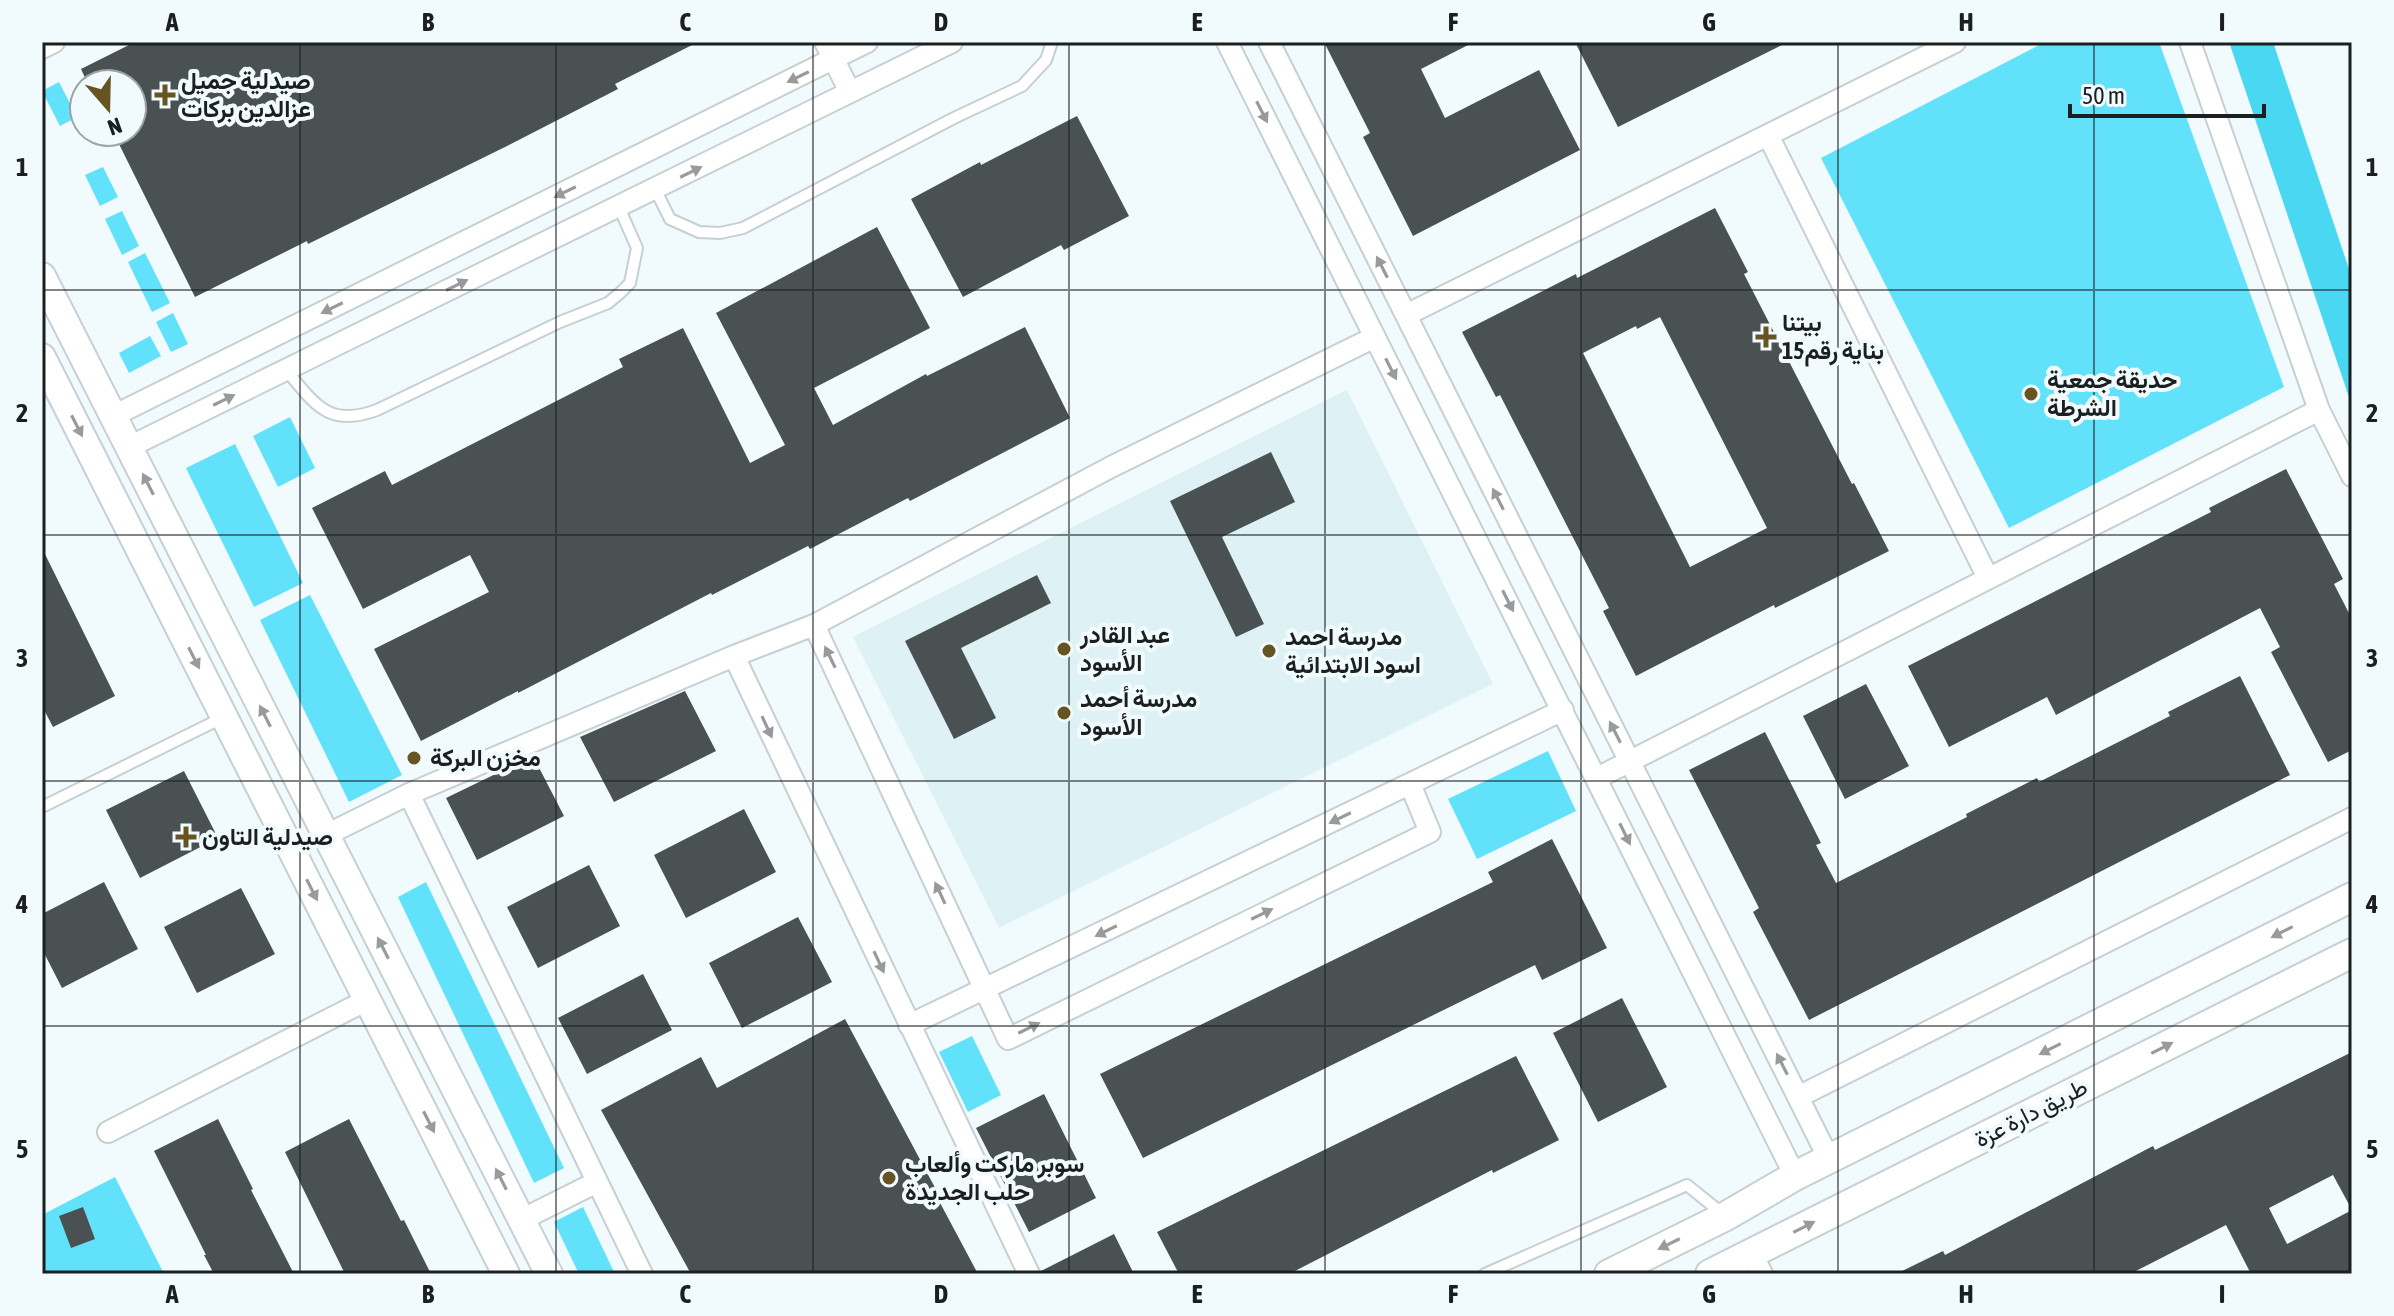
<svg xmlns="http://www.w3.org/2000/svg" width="2394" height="1316" font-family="'Asap Condensed',Vazirmatn,sans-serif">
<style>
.built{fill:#def1f5}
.green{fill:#62e1fb}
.forest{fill:#49d7f2}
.building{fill:#495153;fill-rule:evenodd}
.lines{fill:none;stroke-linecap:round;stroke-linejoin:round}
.service-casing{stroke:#c6d0d2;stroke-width:14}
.minor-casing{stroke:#c6d0d2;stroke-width:24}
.tertiary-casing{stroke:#c6d0d2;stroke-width:30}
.secondary-casing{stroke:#c6d0d2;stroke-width:32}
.service{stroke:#fff;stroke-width:10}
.minor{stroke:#fff;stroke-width:20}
.tertiary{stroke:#fff;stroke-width:26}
.secondary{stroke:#fff;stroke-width:28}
.oneway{fill:#989a9b}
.grid{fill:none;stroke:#1b1f20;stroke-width:2;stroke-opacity:0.55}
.poi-dot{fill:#665523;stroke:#f1fbfe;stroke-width:3}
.labels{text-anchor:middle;stroke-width:8;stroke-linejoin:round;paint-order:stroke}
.poi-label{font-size:24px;font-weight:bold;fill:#1b1f20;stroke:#f1fbfe;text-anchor:start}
.street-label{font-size:24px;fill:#1b1f20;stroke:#f1fbfe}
.neatline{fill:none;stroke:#1b1f20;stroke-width:3}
.grid-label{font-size:26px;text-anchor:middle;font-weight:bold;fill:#1b1f20}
</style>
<rect width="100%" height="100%" fill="#f1fbfe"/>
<path class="built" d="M1347,390l146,294 -494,244 -146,-291z"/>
<path class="green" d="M2045,42h114l125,345 -275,141 -188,-370z
M59,82l18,35 -17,9 -18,-35z
M103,167l15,30 -18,9 -15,-31z
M122,211l17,35 -17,9 -17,-36z
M145,253l25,50 -18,9 -24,-50z
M173,313l15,31 -17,8 -15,-30z
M150,336l11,20 -32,17 -10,-20z
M290,417l25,51 -37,19 -25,-51z
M235,444l68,139 -49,24 -68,-139z
M310,595l92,180 -53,27 -89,-182z
M1548,751l28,60 -99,48 -29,-60z
M426,882l138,286 -30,15 -136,-286z
M972,1036l29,59 -33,17 -29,-60z
M115,1177l49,97h-122v-59z
M583,1207l32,67h-36l-25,-52z"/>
<path class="forest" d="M2229,42h44l79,236v128z"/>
<path class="building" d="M135,42h563l-83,42 3,5 -113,58 -197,97 -1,-3 -112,56 -82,-165h19v-48h-44l-7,-15z
M1324,42h150l-53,27 24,49 94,-48 41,80 -167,86 -50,-99 7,-4z
M1575,42h213l-170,85z
M1077,116l52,100 -65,34 -3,-5 -98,52 -52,-98 69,-37 1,3z
M1715,208l33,64 -4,2 108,210 2,-1 35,68 -114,57 -1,-3 -138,71 -33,-65 6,-3 -47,-92 -62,-121 -4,2 -34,-65 114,-58 1,4zM1660,317l107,211 -77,39 -107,-214 53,-27 1,3z
M877,227l53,101 -116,60 19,37 93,-51 1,2 98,-49 45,91 -160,83 -2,-3 -98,51 -2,-3 -96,49 -1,-2 -193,100v-2l-97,50 -47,-92 115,-57 -19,-37 -107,54 -51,-101 73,-37 7,14 231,-118 -4,-8 64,-31 67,135 35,-18 -69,-132z
M1271,452l24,50 -73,35 42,87 -28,13 -66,-136z
M2286,469l57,110 -9,5 18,35v131l-24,12 -57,-110 9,-5 -20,-39 -204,107 -9,-18 -98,50 -41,-81 303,-154 -2,-4z
M42,548l73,148 -62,31 -11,-21z
M1037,575l14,28 -90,45 35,70 -42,21 -49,-98z
M2240,676l50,99 -481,245 -56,-108 6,-4 -70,-138 76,-38 56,111 -5,2 20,38 131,-66 -1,-3 71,-36 2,4 131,-66 -2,-4z
M1866,684l43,82 -64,33 -42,-83z
M685,691l31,60 -102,51 -34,-65z
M533,756l31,60 -87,44 -31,-62z
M184,771l34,67 -78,40 -34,-68z
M744,809l32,63 -90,46 -32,-63z
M1552,839l55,109 -65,32 -7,-15 -392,193 -43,-84 393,-192 -5,-10z
M589,865l31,61 -82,42 -31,-61z
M104,882l34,67 -76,39 -20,-39v-35z
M241,888l34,66 -78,39 -33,-66z
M798,917l34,65 -90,46 -33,-65z
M643,974l29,56 -85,44 -29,-56z
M1622,998l45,89 -69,35 -45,-89z
M845,1019l95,178 -2,2 40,75h-287l-90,-164 100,-53 16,31z
M2352,1052v158l-19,-35 -64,33 18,36 65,-34v64h-101l-25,-49 -96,49h-234l47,-23 2,4 208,-109 2,4z
M1516,1056l43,84 -66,33 -1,-3 -203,104h-110l-22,-42z
M1044,1094l52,104 -67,34 -53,-104z
M218,1119l35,70 -2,1 43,84h-80l-10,-19h2l-52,-104z
M349,1119l52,102 3,-1 27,54h-86l-60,-122z
M83,1207l12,32 -24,9 -12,-32z
M1114,1234l20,40h-92l-1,-3z"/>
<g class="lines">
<defs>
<path id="service" d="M655,189l15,30 29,13 21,1 23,-5 211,-110 68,-32 24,-26 6,-18
M286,370c29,34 42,58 91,40l183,-88 48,-19 12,-10 10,-10 7,-35 -19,-43
M42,807l180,-89
M1485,1274l202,-89 37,30"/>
<path id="minor" d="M825,42l25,50
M1227,42l568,1134
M1269,42l560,1117
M2190,42l129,368 33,66
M42,48l12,-6
M1768,135l220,443
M1406,315l549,-273
M113,416l754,-374
M129,447l823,-405
M814,625l194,414 422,-207 -20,-48
M734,656l295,618
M1597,778l722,-368
M409,794l233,480
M326,835l83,-41 325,-138 80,-31 297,-158 264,-130
M909,1025l654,-315
M1798,1097l554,-279
M108,1132l259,-132
M521,1220l76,-38
M1752,1253l10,21"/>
<path id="tertiary" d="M42,276l507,998
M42,357l464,917"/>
<path id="secondary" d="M1609,1274l117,-58 69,-40 557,-279
M1710,1274l642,-321"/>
</defs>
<use href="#service" class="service-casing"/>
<use href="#minor" class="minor-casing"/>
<use href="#tertiary" class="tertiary-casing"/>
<use href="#secondary" class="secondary-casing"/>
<use href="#service" class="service"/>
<use href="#minor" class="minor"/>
<use href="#tertiary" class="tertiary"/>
<use href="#secondary" class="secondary"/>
</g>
<defs><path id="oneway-solid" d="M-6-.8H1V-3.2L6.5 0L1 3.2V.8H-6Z" transform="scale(2)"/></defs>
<g class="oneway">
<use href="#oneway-solid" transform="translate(798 77) rotate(154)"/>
<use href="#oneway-solid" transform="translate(1262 112) rotate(63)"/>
<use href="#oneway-solid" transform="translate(691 172) rotate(-26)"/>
<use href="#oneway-solid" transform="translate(565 192) rotate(154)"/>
<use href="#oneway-solid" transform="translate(1382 267) rotate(-117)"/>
<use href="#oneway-solid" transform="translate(457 285) rotate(-26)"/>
<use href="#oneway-solid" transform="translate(332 308) rotate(154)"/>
<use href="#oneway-solid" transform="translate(1391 369) rotate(63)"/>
<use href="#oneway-solid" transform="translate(224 400) rotate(-26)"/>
<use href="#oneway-solid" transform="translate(77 426) rotate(63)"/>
<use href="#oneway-solid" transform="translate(148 484) rotate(-117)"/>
<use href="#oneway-solid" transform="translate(1498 499) rotate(-117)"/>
<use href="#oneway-solid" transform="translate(1508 601) rotate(63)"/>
<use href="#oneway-solid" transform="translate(830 657) rotate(-116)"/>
<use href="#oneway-solid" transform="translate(194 658) rotate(63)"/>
<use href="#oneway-solid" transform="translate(265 716) rotate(-117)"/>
<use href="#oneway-solid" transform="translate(767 727) rotate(65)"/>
<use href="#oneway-solid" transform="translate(1615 732) rotate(-117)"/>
<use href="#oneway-solid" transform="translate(1340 818) rotate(154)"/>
<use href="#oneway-solid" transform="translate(1625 834) rotate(64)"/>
<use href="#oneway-solid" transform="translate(312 890) rotate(63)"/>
<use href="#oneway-solid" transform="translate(940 893) rotate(-115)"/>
<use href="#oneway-solid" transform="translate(1262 914) rotate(-26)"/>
<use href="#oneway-solid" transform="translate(1106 931) rotate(154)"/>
<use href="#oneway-solid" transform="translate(2282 932) rotate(153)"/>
<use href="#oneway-solid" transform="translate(383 948) rotate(-117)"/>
<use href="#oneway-solid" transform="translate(879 962) rotate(65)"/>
<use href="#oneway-solid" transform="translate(1029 1028) rotate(-26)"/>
<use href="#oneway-solid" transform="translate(2162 1048) rotate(-27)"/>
<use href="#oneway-solid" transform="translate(2050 1049) rotate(153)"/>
<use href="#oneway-solid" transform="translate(1782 1064) rotate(-117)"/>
<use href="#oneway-solid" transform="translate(429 1122) rotate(63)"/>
<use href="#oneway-solid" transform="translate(501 1179) rotate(-117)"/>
<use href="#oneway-solid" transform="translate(1804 1227) rotate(-27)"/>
<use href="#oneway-solid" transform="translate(1669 1244) rotate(154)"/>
</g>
<path class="grid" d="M300,42v1232M556,42v1232M813,42v1232M1069,42v1232M1325,42v1232M1581,42v1232M1838,42v1232M2094,42v1232M42,290h2310M42,535h2310M42,781h2310M42,1026h2310"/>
<g class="poi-dot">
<path d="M161 83h8v8h8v8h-8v8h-8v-8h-8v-8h8z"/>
<path d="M1762 325h8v8h8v8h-8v8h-8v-8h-8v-8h8z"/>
<circle cx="2031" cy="394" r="8"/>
<circle cx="1064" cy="649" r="8"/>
<circle cx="1269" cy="651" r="8"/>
<circle cx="1064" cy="713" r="8"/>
<circle cx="414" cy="758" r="8"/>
<path d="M182 825h8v8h8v8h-8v8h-8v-8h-8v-8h8z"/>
<circle cx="889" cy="1178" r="8"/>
</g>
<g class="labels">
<g class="poi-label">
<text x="181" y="89">صيدلية جميل<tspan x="181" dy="28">عزالدين بركات</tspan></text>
<text x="1782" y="331">بيتنا<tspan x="1782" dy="28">بناية رقم15</tspan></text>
<text x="2047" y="388">حديقة جمعية<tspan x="2047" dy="28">الشرطة</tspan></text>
<text x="1080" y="643">عبد القادر<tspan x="1080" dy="28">الأسود</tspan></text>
<text x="1285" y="645">مدرسة احمد<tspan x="1285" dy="28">اسود الابتدائية</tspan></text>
<text x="1080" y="707">مدرسة أحمد<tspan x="1080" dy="28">الأسود</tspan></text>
<text x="430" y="766">مخزن البركة</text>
<text x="202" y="845">صيدلية التاون</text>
<text x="905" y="1172">سوبر ماركت وألعاب<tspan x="905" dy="28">حلب الجديدة</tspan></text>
</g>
<g class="street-label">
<text transform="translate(2031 1113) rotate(-27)" y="8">طريق دارة عزة</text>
</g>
</g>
<rect width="2394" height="1316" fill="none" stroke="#f1fbfe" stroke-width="88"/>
<g transform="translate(108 108) rotate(160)"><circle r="38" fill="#f1fbfe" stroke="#9ba3a5" stroke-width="2"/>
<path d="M0-6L14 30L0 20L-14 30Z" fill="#665523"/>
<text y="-12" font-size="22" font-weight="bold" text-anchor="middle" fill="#1b1f20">N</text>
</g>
<path d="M2070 104v12h194v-12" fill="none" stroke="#1b1f20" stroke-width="4"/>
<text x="2082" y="104" font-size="24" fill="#1b1f20" stroke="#f1fbfe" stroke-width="6" paint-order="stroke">50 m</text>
<rect x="44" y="44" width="2306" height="1228" class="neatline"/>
<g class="grid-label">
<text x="172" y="31">A</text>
<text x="428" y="31">B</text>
<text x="685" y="31">C</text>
<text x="941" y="31">D</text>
<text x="1197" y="31">E</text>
<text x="1453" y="31">F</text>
<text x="1709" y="31">G</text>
<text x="1966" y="31">H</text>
<text x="2222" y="31">I</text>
<text x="22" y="176">1</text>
<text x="2372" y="176">1</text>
<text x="22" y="422">2</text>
<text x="2372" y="422">2</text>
<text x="22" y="667">3</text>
<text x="2372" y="667">3</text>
<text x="22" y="913">4</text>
<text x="2372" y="913">4</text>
<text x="22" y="1158">5</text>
<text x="2372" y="1158">5</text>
<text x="172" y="1303">A</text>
<text x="428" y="1303">B</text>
<text x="685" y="1303">C</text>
<text x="941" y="1303">D</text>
<text x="1197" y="1303">E</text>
<text x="1453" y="1303">F</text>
<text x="1709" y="1303">G</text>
<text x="1966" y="1303">H</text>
<text x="2222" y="1303">I</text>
</g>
</svg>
